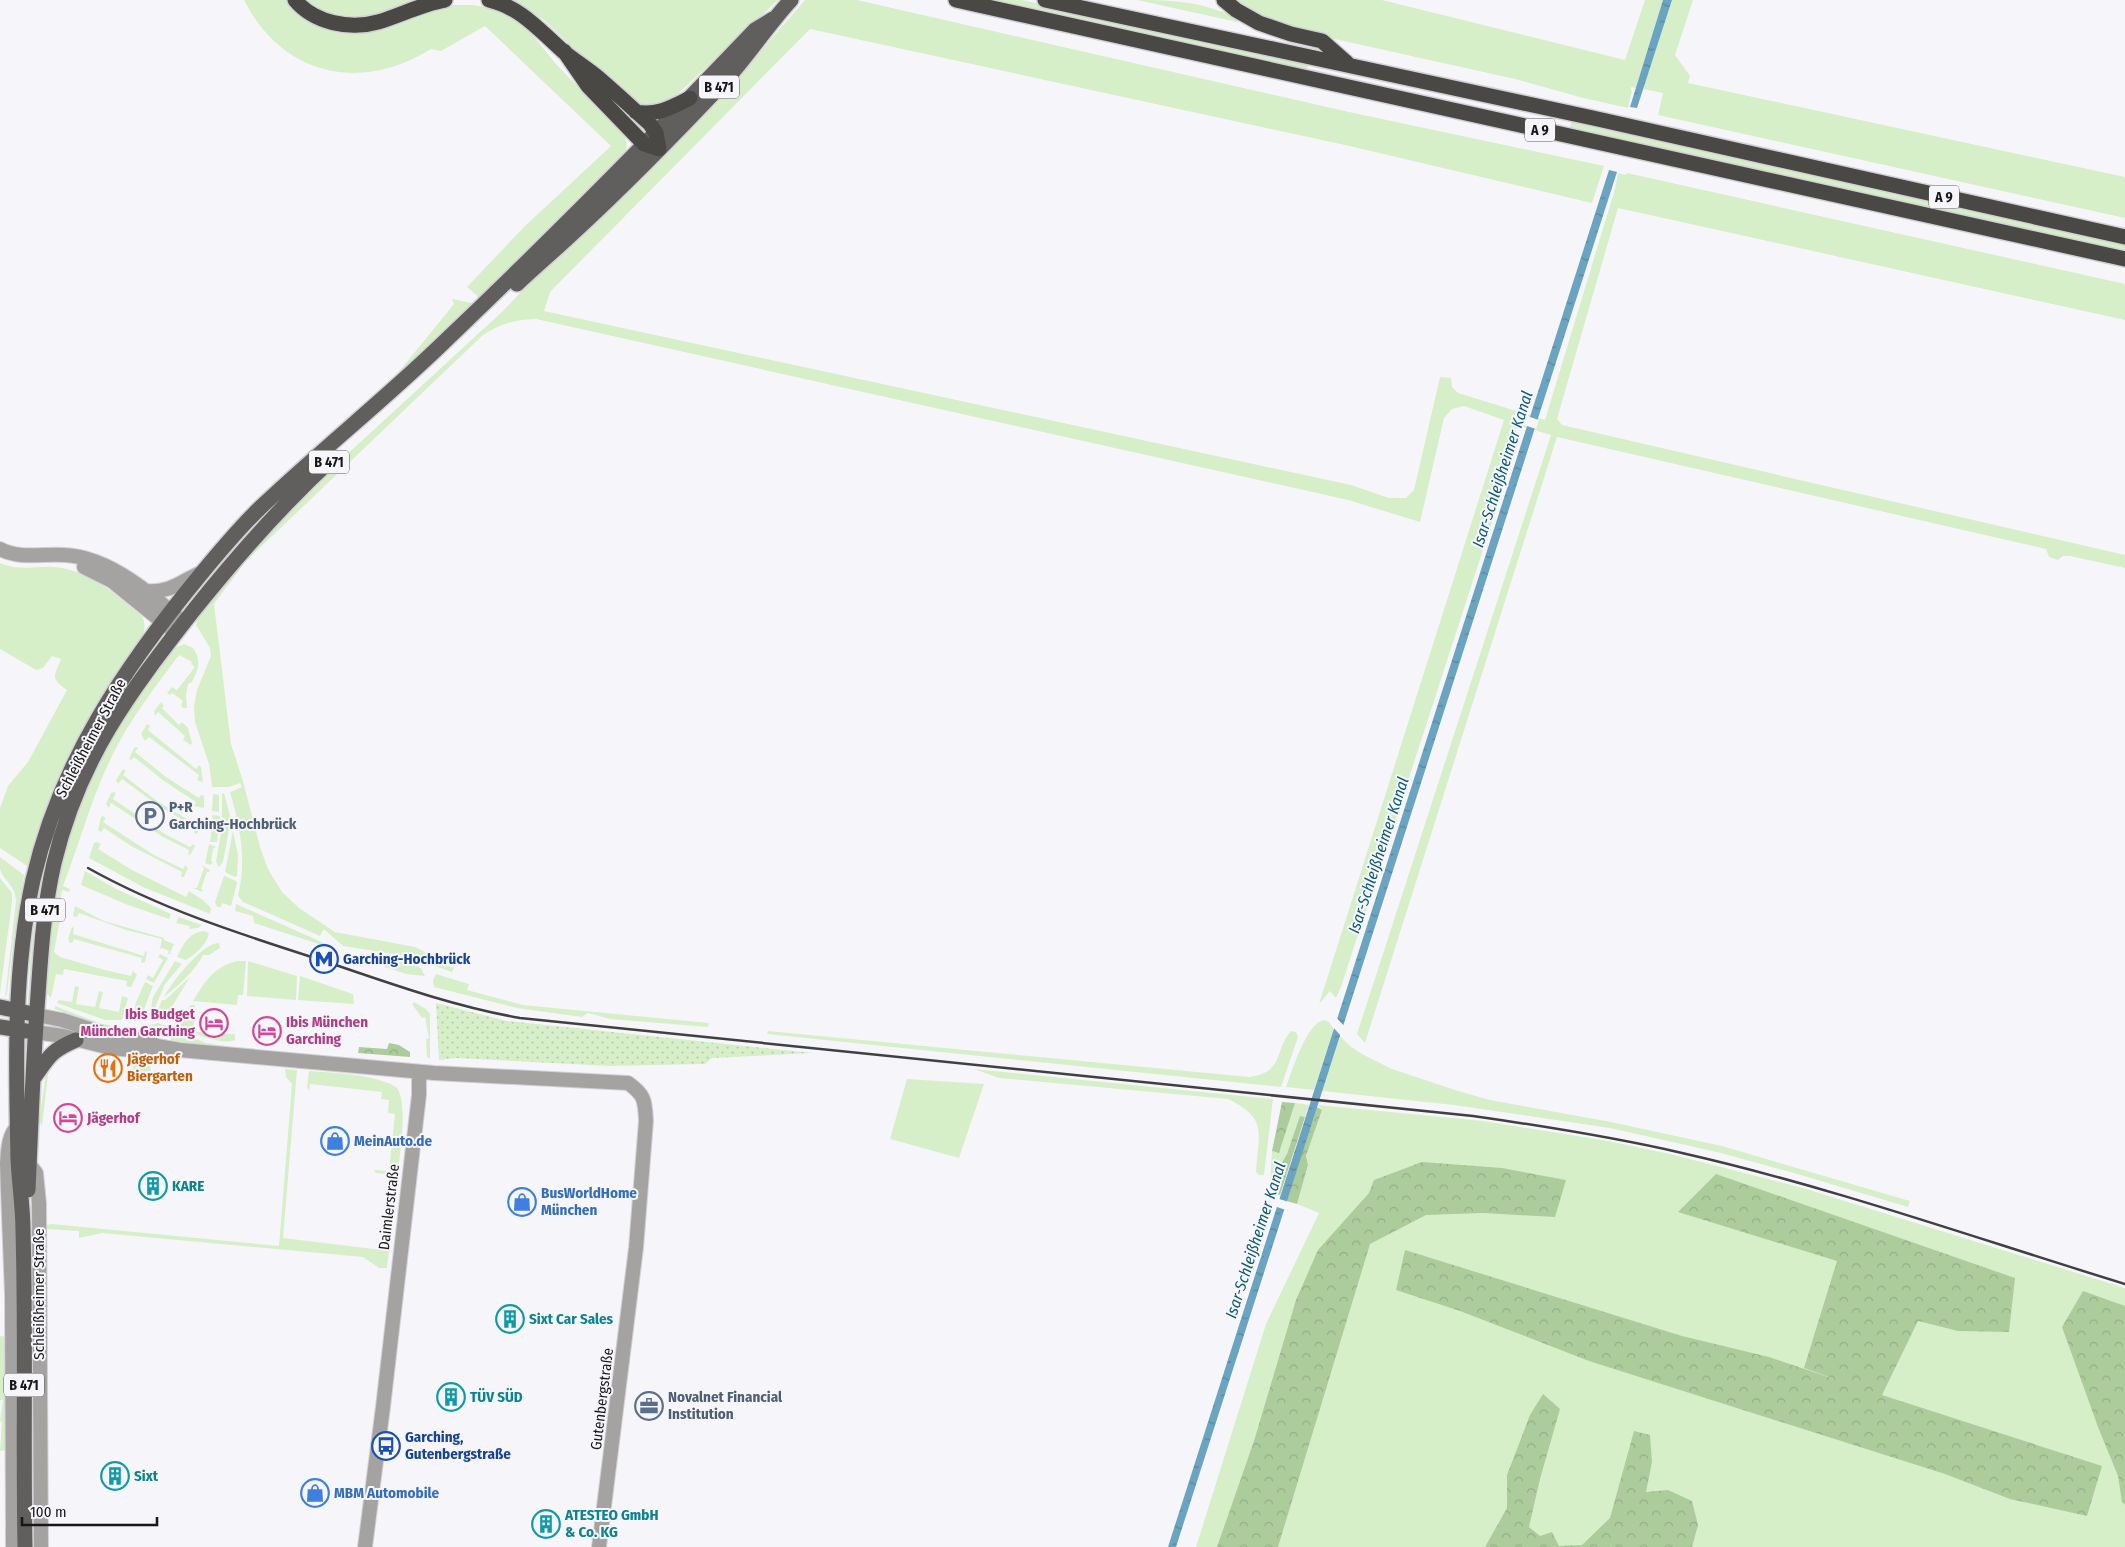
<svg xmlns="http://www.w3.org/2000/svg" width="2125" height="1547" font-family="'Fira Sans Condensed',sans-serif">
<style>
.grass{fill:#d6efc9}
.forest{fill:url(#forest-crowns)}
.park{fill:url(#park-dots)}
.water{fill:url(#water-ripples)}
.pier{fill:#f6f6fa}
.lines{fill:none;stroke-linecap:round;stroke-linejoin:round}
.minor-casing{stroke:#d2d2d6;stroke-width:16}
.major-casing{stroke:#d2d2d6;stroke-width:18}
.highway-casing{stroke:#d2d2d6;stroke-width:18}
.minor{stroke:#a4a3a2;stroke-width:14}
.major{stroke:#615f5d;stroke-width:15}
.highway{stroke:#4a4845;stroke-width:15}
.rail{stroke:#404042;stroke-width:2.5}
.labels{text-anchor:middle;stroke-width:4;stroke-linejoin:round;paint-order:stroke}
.shield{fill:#f6f6fa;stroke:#5a5a5c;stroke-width:1}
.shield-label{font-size:14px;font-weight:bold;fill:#171719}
.street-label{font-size:15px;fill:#171719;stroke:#f6f6fa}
.service-label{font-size:15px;font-weight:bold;fill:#4e5e75;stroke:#f6f6fa;text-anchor:start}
.transit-label{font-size:15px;font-weight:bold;fill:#164399;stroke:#f6f6fa;text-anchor:start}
.hotel-label{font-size:15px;font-weight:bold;fill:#b23c85;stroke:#f6f6fa;text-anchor:start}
.food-label{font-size:15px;font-weight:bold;fill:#c56008;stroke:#f6f6fa;text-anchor:start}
.shop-label{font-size:15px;font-weight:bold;fill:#366cbe;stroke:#f6f6fa;text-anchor:start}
.culture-label{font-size:15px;font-weight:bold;fill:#0d838f;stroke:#f6f6fa;text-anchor:start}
.water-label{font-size:16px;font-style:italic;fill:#0d5a77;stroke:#f6f6fa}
</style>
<defs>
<pattern id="forest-crowns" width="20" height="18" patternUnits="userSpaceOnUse" patternTransform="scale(1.25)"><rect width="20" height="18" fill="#adcc9c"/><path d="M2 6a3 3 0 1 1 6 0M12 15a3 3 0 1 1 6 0" fill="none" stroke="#94ae86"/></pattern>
<pattern id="park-dots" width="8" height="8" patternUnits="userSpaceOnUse" patternTransform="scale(1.25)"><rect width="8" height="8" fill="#d6efc9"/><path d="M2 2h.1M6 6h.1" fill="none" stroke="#b7ccac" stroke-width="1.8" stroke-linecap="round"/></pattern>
<pattern id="water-ripples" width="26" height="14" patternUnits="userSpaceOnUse" patternTransform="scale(1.25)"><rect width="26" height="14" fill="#6aa4c0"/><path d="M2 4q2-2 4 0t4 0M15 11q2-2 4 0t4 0" fill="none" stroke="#56859b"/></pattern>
</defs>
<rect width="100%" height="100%" fill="#f6f6fa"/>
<path class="grass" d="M244,0h43l4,5 39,23 123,-23h21l24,5 12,5 19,16 27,33 67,69c9,15 0,23 -9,36l-133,130 -14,-12 57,-60 87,-81 -126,-120 -44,25 -10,-2c-70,44 -149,27 -187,-49z
M305,0h118c-39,13 -83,33 -118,0z
M513,0h265l-113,106 -29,-1 -30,-25 -62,-60z
M805,0h52l492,112 255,54 -12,37 -247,-58 -535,-116 -260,263 -6,19 807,174 38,13h17l8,-8 26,-113 11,1 1,9 6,6 87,27 70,-231 3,-16 8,2 1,-2 498,111v36l-507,-112 -61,211 5,6 563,130v13l-55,-12h-7l-5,4 -9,-3 -3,-8 -489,-112 -192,606 -8,-9 194,-599 -34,-10 -9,48 -167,514 -5,11 -6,-7 -11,13 185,-584 -40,-14 -12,3 -8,9 -24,104 -72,-22 -812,-181c-22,1 -34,4 -53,16l-237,226 -32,43 17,140 12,37 17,66 8,22 14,23 17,16 36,24 80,15 22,11 -1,3 18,7 -2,4 -45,-16 -64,-10 -18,-16h-2l-3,6 -77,-34 -5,-6c9,-36 2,-69 -8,-104l12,-5 -2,-4 -11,4h-17l-3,-23 -14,-42 -1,-16 3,-16 14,-34 -1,-8 -14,-23 3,-10 50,-61 38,-42 55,-53 162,-149 39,-42 63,-55 117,-118z
M995,0h27l287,63 -2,6z
M1137,0c40,0 64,2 101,18l-1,4z
M1234,0h148l243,60 20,-60h18l-27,88 -5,-1v3l1,1 -4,17 -45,-10 -68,-19 -212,-47 -36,-12z
M1672,0h21l-18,55 15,21 -2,7 437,94v41l-467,-103 5,-22 -20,-4z
M1571,122l554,123v6l-555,-123z
M452,299l25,5 -97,91 74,-91z
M289,491l-104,120 -3,-2 64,-77z
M0,563c17,8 36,3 54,4 35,3 62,27 88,49 5,10 2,17 -2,27l-113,223 -27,-18v-40l8,-22 20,-24 39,-72c-17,-12 -13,-13 -6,-31l-9,-3 -9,12 -7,2 -36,-21z
M184,644l9,4c9,12 5,22 -1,34l-4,2 -2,11 1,13h-4l-2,-3 2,-4 -11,-8 -2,2 -3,-2 5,-6 5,3 18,-23 -4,-3 1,-2 -13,-7c-24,32 -48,63 -66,99 -21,42 -33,88 -50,132l7,3 -1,3 -7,-2 -3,17 6,2 -4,5 -7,38 6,5 45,13 26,6 2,-5 4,4 -6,12 -5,-1 1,-5 -63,-12 -1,6 -7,-1 -5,24 -4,-4 -2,-7 9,-93 3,2 2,-10 -2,-2 11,-50 17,-45 38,-75 49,-65z
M161,702l3,4 -2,2 17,17 3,-3 6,6 4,15 -1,2 -8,-5 2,-4 -27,-24 -3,4 -1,-5z
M147,724l3,2 -2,4 48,39 3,-4 2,2 2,15 -6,-2 2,-5 -50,-38 -4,4 -4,-7z
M136,747l2,1 -3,4 31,25 33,21 2,-3 3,1v12l-10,-2 2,-4 -32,-21 -30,-24 -3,3 -2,-1 5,-11z
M123,769l3,2 -3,4 34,26 40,24 4,-3 -4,12 -3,-1 2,-5 -40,-24 -34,-25 -4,5 -2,-4z
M114,792l2,1 -3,6 52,35 25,13 3,-3 2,2 -4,8 -3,1 1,-5 -26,-13 -52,-34 -2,5 -3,-4 5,-11z
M224,793l8,30 -3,6 -6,33 -4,5 -3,-5 6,-35v-33z
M213,794l6,1v17l-7,-1z
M212,815l8,1 -3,26h-7l3,-23z
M103,816l3,2 -3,4 51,33 29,14 2,-4 3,3 -4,9h-3l1,-5 -51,-26 -27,-18 -3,4 -3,-2 3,-13z
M233,831l5,24 -1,21 -2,1 -10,-5z
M97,842l4,2 -3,5 34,21 54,27 3,-6 14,9 8,8 -1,6 -67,-27 -54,-29 5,-15z
M209,844l7,3 -3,2 -2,12 2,1 -3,3 -5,-2z
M0,857l24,18 -11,69 -6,50 -2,4 11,-97c-1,-17 -12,-19 -16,-32 0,-3 0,-9 0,-12z
M201,865l9,5 -1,2h-2l-6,17 2,1 -1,2 -9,-4h4l7,-20z
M85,871l31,18 55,25 -2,5 -41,-14 -47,-20z
M224,876l12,5 1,2 -6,23 -9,-3 -1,4h-4l-2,-5z
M0,878l12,15v9l-12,91z
M41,888h1l-12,115h-2l3,-57z
M236,904l97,43 1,2 -80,-26 -1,-7 -18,-5z
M75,906l29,15 60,17v2l10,4 -4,9 2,1h-4l1,-3 -7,-3 -2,1 2,-10 -36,-9 -47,-17 -2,4 -4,-1z
M179,917l23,8 -4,3 -9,1 1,-3 -14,-3z
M72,927l2,1 -1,6 71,22 1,-5 2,1 -2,10 -4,1 1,-5 -68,-19 -2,4h-2l-2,-4z
M204,931l5,2c-2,12 -14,21 -23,27l-9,-3c6,-12 11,-24 27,-26z
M219,943l1,5 -11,7h-6c-8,16 -25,31 -39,42 7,-14 39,-55 55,-54z
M160,954l8,4 -14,25 -8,-4 2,-4 5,3 10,-18 -5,-3z
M348,954l61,7 12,7 4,8 -19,-2z
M175,961l7,3 -17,20 -13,31 -2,-2 3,-16z
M237,961h9l-3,34h-5l-1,10 -44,-4c12,-20 21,-34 44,-40z
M248,961l49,15 -1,24 -49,-4z
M436,974l33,10 -2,6 56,15 186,18 -1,4 -98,-8 -22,-6 -6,4 -65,-9 -83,-21 -1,-7z
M300,976l53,18 1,10 -56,-4z
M190,977l-22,36 2,1 -2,4h-11l-1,-3 6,-15h3z
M145,982l8,4 -12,31 -9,4 4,-19z
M75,986l4,1 -3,17 19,3 4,-16 4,1 -4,16 20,4 3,-16 6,2 -6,22h-17l-48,-17 2,-3 13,2z
M414,1002l12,7 4,5v45l-3,-2 -1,-18 3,-1 -4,-21 -3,1 -10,-14z
M190,1005h5l-2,27 42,2v6c-14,6 -43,-8 -57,-13z
M55,1006l47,18 19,3 -3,3h-7l-56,-21z
M1324,1020l5,2 5,7 -20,61 -28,-3c6,-16 21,-65 38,-67z
M158,1023l11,4 -5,7h-21v-7z
M178,1031l28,12 25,4 -3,3 -58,-10z
M768,1031l481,46c36,-5 24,-25 42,-46l5,1 2,5 -17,50 -514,-53z
M1340,1036l10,10 12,8 30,15 66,22 32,9 121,22 111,24 188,55 -2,6 -114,-34 -73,-20 -111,-25 -156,-23 -132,-14z
M135,1056l10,1 5,3 1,15h-20z
M47,1067h2l-7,59 -3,-5z
M285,1069l12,1 -14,168 99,12 8,-62 6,1 -9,79h-8l-16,-11 -261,-24 -23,5v-7l-33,-2v-4l6,-1 227,22 13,-162 -6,-7z
M974,1069l299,30 -9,76h-5l-3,-3c2,-39 13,-53 -28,-73l-229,-21z
M309,1071c23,2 69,3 88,17 11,16 3,64 1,84l-3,3 -19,-2 -2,-3 15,1 6,-57 -7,-1 1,-13 -8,-1 1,-7 -72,-8 -1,7 -2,-4z
M907,1079l77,5 -25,74 -69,-19z
M1295,1103l14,2 -4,12 -4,-1 -14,38 -17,29 2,-32 7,1z
M1318,1105l165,16 125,20 62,13 133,34 322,100v259h-929l70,-223 53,-111 -22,-9 11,-39 -2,-9 16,-46z
M35,1188l2,359h-6l-1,-284 1,-33z
M0,1336l7,1 -1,113 -6,1 2,-29 -2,-1 3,-21h-3z"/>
<path class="forest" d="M389,1043l10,2 11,7v5l-52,-4 1,-6 28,2z
M1282,1102l13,1 -16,50 -7,-2z
M1317,1107l5,3 -16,46 2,9 -11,39 -11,-3z
M1300,1116l5,1 -25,78 -6,-1 2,-12 -5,-1 16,-27z
M1422,1162l80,6 64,12 -11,37 -72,-4 -57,2 -56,29 -92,303h-61l37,-106 42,-141 22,-50 51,-57 5,-13z
M1716,1174l299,104 -6,54 -51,-1 -40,-10 -36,74 220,71 -15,50 -77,-17 -65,-25 -356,-113 -129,-50 -64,-21 9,-40 277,86 87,21 74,25 -39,-14 33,-107 -159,-49z
M2083,1291l42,15v199l-3,-3 -4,-26 -20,-49 -36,-100z
M1543,1394l17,15 -20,70 -11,48 11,9 12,-4 7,14 23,-1 28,-27 24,-87 16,4 2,27 -6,30 22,-2 24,11 6,24 -6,22h-207l22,-39v-33l23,-60z"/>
<path class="park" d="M436,1003l71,18 306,32 -101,5 -7,6 -96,2 -153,-8 -17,2z"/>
<path class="water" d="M1663,0h9l-35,108 -7,-1z
M1609,170l8,2 -441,1375h-8z"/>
<path class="pier" d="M1527,416l12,4 -3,9 -12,-4z
M1335,1016l10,11 -3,10 -10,-11z
M1276,1198l13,4 -3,8 -12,-4z"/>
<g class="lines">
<defs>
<path id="minor" d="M0,549c21,11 43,4 65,6 44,2 88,40 119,68
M84,567l28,14 64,52
M147,591c25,2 35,-11 56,-19
M37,1015l25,5 53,17 30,3 12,6 23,4 254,23 194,10c17,12 17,18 18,38l-10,127 -37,299
M35,1032l28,4 48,12 31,3 15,-5
M29,1164l7,9 3,30 2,344
M13,1547l-1,-252 -5,-131c1,-13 1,-29 11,-38
M365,1547l18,-140 36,-312v-23"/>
<path id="major" d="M517,284c18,-17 38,-34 56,-51 52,-48 102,-99 151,-151 24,-26 43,-56 67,-82
M0,1007l28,6
M0,1027l26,4
M33,1079c16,-22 17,-28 43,-39
M28,1190c3,-65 5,-130 10,-195 3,-45 6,-88 16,-132 25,-104 74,-169 139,-252 43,-54 89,-106 140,-153
M25,1547c-2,-105 1,-211 -2,-316 0,-24 -4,-48 -5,-72 -2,-93 -5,-188 15,-279 27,-118 92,-214 168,-306 19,-23 38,-46 60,-67 59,-56 123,-107 181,-163 107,-102 211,-207 313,-314l18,-11"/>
<path id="highway" d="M295,0c19,23 55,30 83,22 23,-7 44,-18 67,-22
M489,0c33,8 50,30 75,52 10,8 21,15 31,23 19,16 37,33 55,49l6,9 3,16 -15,-5 -56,-58 -24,-35
M956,0l1169,259
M1045,0l548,118 532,119
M1224,0l12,10 23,13 32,11 31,7 25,22
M636,112c21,4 36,-5 54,-14"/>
</defs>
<use href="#minor" class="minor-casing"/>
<use href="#major" class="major-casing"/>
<use href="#highway" class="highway-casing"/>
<use href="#minor" class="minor"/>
<use href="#major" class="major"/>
<use href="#highway" class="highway"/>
<path class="rail" d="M88,868c75,42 155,67 236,93 65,22 128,45 196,57l953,98c70,10 140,21 209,37 150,34 296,86 443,131"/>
</g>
<defs>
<symbol id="parking-ring" viewBox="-11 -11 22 22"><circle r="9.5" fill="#f6f6fa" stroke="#5c6f8a" stroke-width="1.5"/><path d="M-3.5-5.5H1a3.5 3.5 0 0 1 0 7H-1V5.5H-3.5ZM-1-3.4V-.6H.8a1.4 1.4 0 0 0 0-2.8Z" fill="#5c6f8a"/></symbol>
<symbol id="metro-ring" viewBox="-11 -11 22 22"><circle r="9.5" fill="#f6f6fa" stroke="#1a4fb4" stroke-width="1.5"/><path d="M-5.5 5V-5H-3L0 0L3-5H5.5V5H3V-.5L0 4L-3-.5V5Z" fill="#1a4fb4"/></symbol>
<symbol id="hotel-ring" viewBox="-11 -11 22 22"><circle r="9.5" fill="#f6f6fa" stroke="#d1479c" stroke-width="1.5"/><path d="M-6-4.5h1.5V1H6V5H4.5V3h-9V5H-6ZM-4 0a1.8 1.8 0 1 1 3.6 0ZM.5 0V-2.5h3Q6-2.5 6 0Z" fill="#d1479c"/></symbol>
<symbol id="restaurant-ring" viewBox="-11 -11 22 22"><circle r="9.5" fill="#f6f6fa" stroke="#e8710a" stroke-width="1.5"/><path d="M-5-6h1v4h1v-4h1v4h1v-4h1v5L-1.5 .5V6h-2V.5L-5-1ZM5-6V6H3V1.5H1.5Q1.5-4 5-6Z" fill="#e8710a"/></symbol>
<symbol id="shop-ring" viewBox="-11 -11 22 22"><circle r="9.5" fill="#f6f6fa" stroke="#3f7fe0" stroke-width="1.5"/><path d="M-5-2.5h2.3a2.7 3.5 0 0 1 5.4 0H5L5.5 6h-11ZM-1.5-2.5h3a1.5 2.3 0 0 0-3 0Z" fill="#3f7fe0"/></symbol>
<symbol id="building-ring" viewBox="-11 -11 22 22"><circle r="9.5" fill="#f6f6fa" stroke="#0f9aa8" stroke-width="1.5"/><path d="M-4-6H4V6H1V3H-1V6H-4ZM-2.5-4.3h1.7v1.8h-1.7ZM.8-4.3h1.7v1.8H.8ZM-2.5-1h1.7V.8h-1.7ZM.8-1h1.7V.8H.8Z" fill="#0f9aa8"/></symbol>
<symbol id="office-ring" viewBox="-11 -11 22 22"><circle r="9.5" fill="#f6f6fa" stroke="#5c6f8a" stroke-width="1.5"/><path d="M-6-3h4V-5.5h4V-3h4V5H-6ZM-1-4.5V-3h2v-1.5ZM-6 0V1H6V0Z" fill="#5c6f8a"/></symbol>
<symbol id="bus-ring" viewBox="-11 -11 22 22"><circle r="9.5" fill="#f6f6fa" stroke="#1a4fb4" stroke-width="1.5"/><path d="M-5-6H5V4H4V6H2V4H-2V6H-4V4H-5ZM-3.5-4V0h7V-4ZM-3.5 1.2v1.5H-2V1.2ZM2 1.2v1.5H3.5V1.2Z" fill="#1a4fb4"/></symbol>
</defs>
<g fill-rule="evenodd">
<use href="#parking-ring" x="134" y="800" width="32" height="32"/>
<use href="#metro-ring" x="308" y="943" width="32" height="32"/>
<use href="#hotel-ring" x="198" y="1007" width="32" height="32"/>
<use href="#hotel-ring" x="251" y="1015" width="32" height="32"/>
<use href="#restaurant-ring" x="92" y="1052" width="32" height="32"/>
<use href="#hotel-ring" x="52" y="1102" width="32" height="32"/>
<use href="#shop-ring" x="319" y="1125" width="32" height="32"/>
<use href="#building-ring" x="137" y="1170" width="32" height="32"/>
<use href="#shop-ring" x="506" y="1186" width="32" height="32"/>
<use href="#building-ring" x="494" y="1303" width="32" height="32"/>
<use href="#building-ring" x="435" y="1381" width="32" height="32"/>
<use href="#office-ring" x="633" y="1390" width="32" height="32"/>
<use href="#bus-ring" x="370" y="1430" width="32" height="32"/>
<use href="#building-ring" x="99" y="1460" width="32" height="32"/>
<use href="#shop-ring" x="299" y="1477" width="32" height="32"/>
<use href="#building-ring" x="530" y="1508" width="32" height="32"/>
</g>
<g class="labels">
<g class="shield">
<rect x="699" y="75.5" width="40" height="23" rx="4"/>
<rect x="1525" y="118.5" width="30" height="23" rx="4"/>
<rect x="1929" y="185.5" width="30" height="23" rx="4"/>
<rect x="309" y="450.5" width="40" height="23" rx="4"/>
<rect x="25" y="898.5" width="40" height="23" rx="4"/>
<rect x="4" y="1373.5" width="40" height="23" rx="4"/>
</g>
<g class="shield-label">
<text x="719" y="92">B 471</text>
<text x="1540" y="135">A 9</text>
<text x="1944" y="202">A 9</text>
<text x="329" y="467">B 471</text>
<text x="45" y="915">B 471</text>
<text x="24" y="1390">B 471</text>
</g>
<g class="street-label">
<text transform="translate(91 738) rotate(-62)" y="5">Schleißheimer Straße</text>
<text transform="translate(389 1207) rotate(-83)" y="5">Daimlerstraße</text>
<text transform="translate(39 1294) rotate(-90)" y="5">Schleißheimer Straße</text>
<text transform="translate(602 1399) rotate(-83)" y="5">Gutenbergstraße</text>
</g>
<g class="service-label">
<text x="169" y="812">P+R<tspan x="169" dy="17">Garching-Hochbrück</tspan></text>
<text x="668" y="1402">Novalnet Financial<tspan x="668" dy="17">Institution</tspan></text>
</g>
<g class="transit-label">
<text x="343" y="964">Garching-Hochbrück</text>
<text x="405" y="1442">Garching,<tspan x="405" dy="17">Gutenbergstraße</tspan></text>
</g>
<g class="hotel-label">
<text x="195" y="1019" text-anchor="end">Ibis Budget<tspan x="195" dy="17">München Garching</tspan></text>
<text x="286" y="1027">Ibis München<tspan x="286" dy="17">Garching</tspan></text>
<text x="87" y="1123">Jägerhof</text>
</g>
<g class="food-label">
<text x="127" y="1064">Jägerhof<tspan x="127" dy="17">Biergarten</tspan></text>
</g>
<g class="shop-label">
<text x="354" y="1146">MeinAuto.de</text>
<text x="541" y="1198">BusWorldHome<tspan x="541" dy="17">München</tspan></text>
<text x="334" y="1498">MBM Automobile</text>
</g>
<g class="culture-label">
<text x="172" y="1191">KARE</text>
<text x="529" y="1324">Sixt Car Sales</text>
<text x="470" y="1402">TÜV SÜD</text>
<text x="134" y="1481">Sixt</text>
<text x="565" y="1520">ATESTEO GmbH<tspan x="565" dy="17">&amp; Co. KG</tspan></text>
</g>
<g class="water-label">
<text transform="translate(1502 469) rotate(-72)" y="6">Isar-Schleißheimer Kanal</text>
<text transform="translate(1378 855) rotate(-72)" y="6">Isar-Schleißheimer Kanal</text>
<text transform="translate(1255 1240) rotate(-72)" y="6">Isar-Schleißheimer Kanal</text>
</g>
</g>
<path d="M22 1517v8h135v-8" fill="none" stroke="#171719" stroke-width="2.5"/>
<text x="30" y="1517" font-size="15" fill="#171719" stroke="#f6f6fa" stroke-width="4" paint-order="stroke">100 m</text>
</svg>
